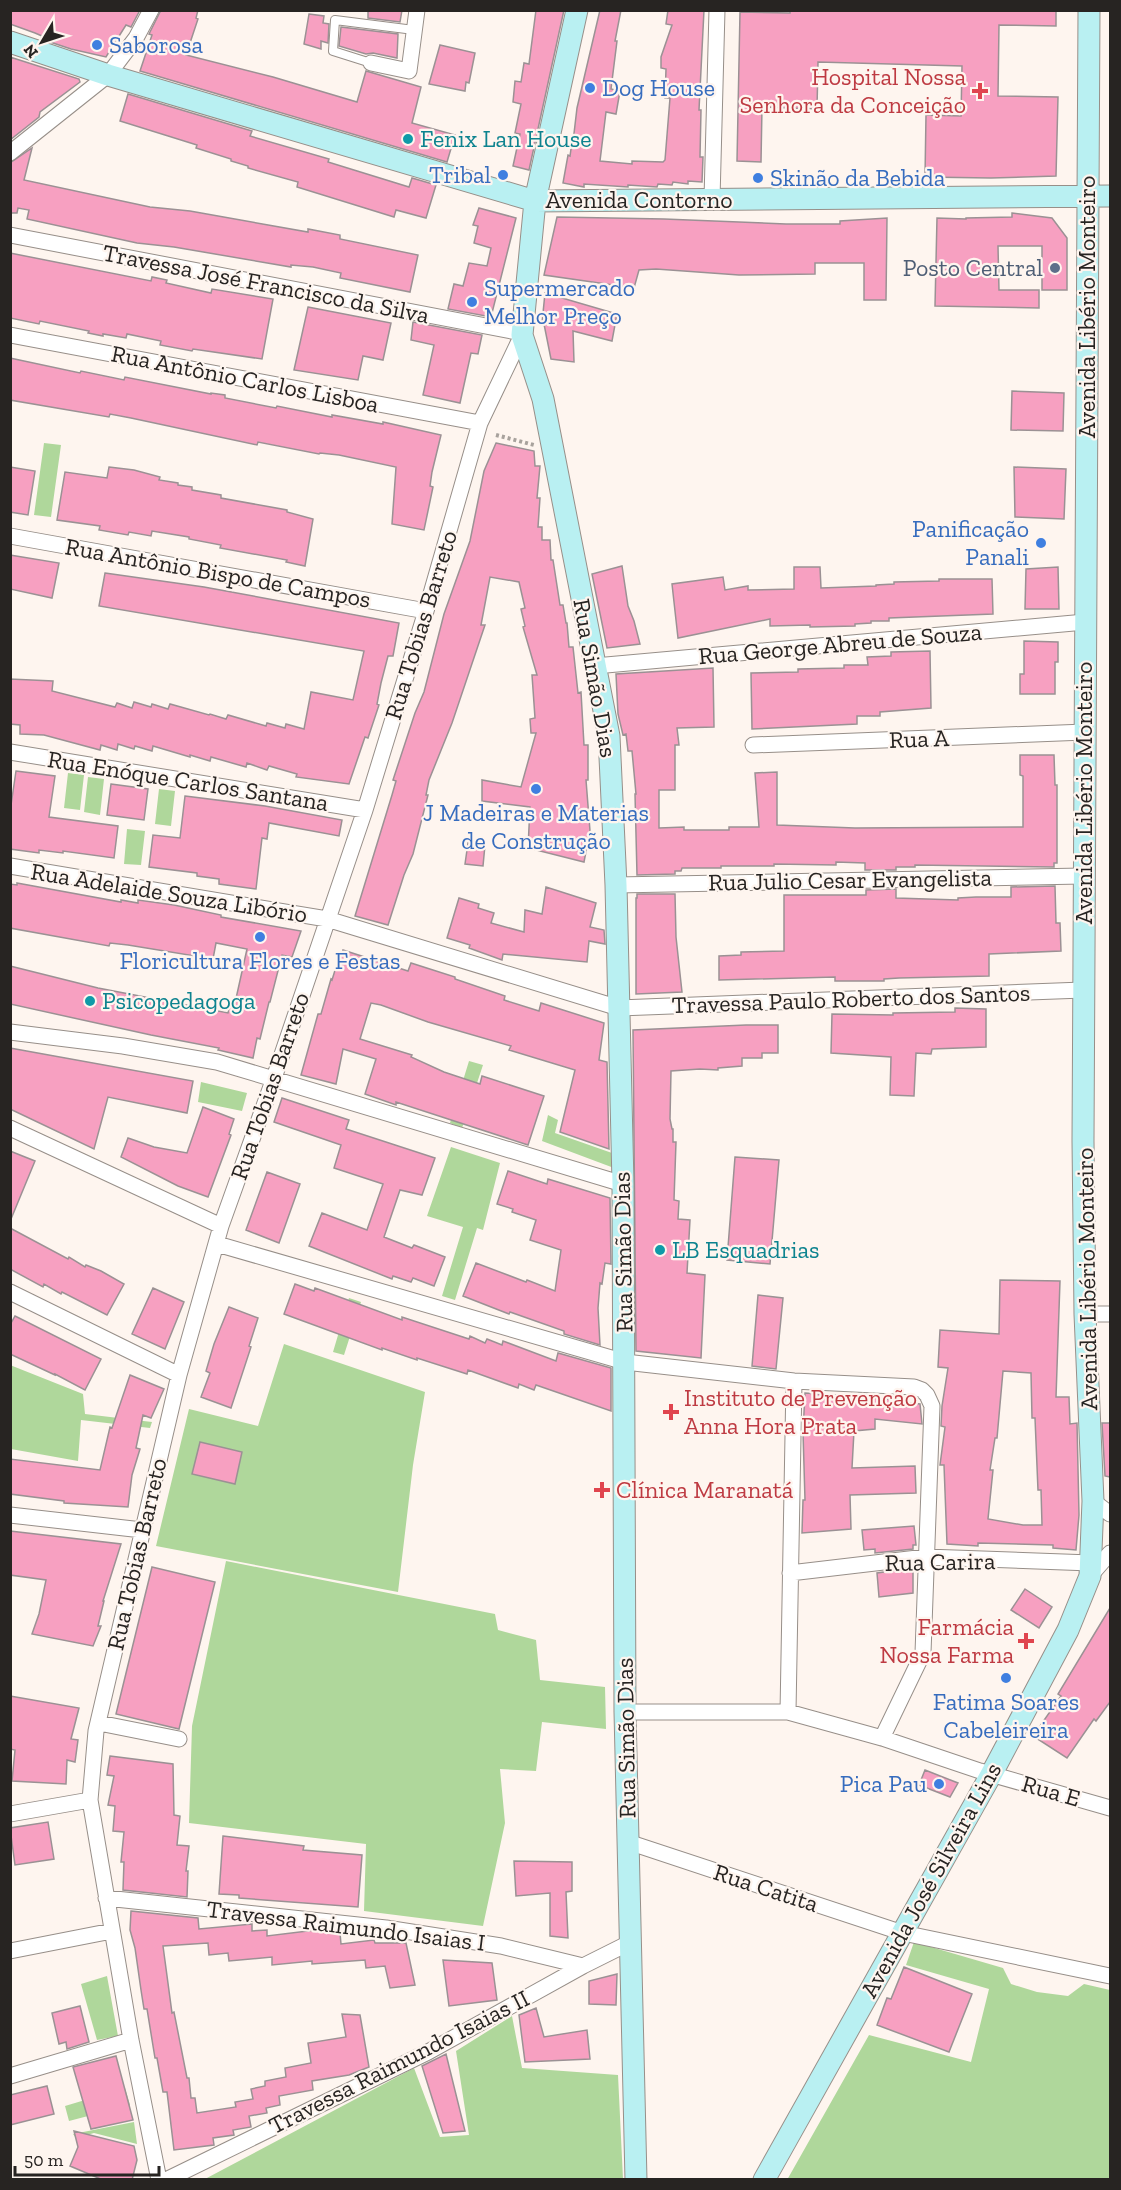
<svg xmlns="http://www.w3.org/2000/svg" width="1121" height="2190" font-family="'Zilla Slab',serif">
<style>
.green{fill:#afd79b}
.building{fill:#f7a0c1;stroke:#9b9194;stroke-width:1.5;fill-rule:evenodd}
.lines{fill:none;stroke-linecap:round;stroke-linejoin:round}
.lane-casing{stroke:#978f89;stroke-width:10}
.street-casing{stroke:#978f89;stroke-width:17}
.secondary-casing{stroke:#978f89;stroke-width:23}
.path{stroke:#a8a29d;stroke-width:4;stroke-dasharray:3 3;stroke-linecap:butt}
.lane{stroke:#fff;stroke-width:8}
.street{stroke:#fff;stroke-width:15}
.secondary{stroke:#b9f0f2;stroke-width:21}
.shop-dot{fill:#3f7fe0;stroke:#fef5ef;stroke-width:2}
.health-dot{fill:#e0444e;stroke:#fef5ef;stroke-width:2}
.culture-dot{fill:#0f9aa8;stroke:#fef5ef;stroke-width:2}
.service-dot{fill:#5c6f8a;stroke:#fef5ef;stroke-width:2}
.labels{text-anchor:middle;stroke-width:4.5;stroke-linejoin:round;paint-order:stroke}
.shop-label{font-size:24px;fill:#366cbe;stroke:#fef5ef;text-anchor:start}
.health-label{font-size:24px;fill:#be3a42;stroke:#fef5ef;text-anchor:end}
.culture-label{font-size:24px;fill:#0d838f;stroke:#fef5ef;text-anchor:start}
.street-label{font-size:24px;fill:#272422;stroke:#fef5ef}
.service-label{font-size:24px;fill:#4e5e75;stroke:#fef5ef;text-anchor:end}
</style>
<rect width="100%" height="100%" fill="#fef5ef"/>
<path class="green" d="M44,443l17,2 -10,72 -17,-2z
M68,773l16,2 -4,35 -16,-2z
M88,777l16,2 -4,36 -16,-3z
M159,789l16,2 -4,35 -16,-2z
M127,829l18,2 -4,34 -17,-1z
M469,1061l14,4 -21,63 -12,-5z
M201,1082l46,11 -5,18 -44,-9z
M548,1115l10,5 -3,13 57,20 2,15 -72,-27z
M451,1147l49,16 -17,67 -6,-2 -22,72 -13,-4 21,-69 -36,-11z
M349,1298l12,4 -17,53 -11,-3z
M284,1344l141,48 -12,73 -15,127 -242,-46 33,-137 69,17z
M10,1365l73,29 2,20 67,8 -2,6 -69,-8 -3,41 -67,-12z
M226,1561l269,53 3,16 38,10 4,40 65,7 1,42 -64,-7 -6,49 -36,-2 5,54 -22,103 -119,-15 2,-67 -177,-21 3,-97z
M914,1942l89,26 8,16 26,8 31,4 16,-12 26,6v189l-323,1 82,-145 102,27 18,-73 -83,-24z
M107,1976l11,60 -21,4 -16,-56z
M512,2016l10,52 96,7 5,104h-418l209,-111 26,69 29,-2 -13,-84z
M125,2088l5,17 -61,16 -4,-15z
M134,2122l3,22 -43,-11 -18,5 -3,-4z"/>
<path class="building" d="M10,10h130l-9,17 -5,-2 -20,32 -35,-8 -30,-10 1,-3 -7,-3 -25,-9z
M161,10h37l-2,8 2,1 -12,36 87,22 84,25 9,-31 55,16 -9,36 43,12 -8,27 -307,-91 12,-36 -3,-1z
M368,10h34l-2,12 -32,-4z
M536,10h28l-35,160 -16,-4 7,-32 -5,-1 6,-29 -8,-2 2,-21 6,1 3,-19 5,1z
M600,10h21l-6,31h2l-6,48 9,2 -4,23 -10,-2 -6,49 32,3v-3l31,1 2,-2 5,-62h-5l1,-29 -5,-1v-11l11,-32 -6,-1 2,-14h36l-5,100h2l-1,47h3l-1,25 -14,-1v3l-15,-2 -1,3 -14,-1 -1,3 -29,-2v2l-44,-3v3l-21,-4 5,-28 2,1 2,-14h1l4,-34z
M790,10h266v16l-57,-1 -1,71 60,1 -2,79 -65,2 -66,-1 1,-62 35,1 1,-50 -144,-4 -1,47 -55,-2 -1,55 -24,-1 3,-149 50,1z
M309,14l15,2 -1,7 6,1 -1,19 -7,-2v8l-17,-5z
M341,27l57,7 -1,24 -24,-5 -7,1 -27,-8z
M440,45l35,8 -6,30 -3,-1 -1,9 -36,-7z
M10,57l69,22 1,3 -40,30 -1,5 -29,23z
M128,94l124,37 -2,5 79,23 -1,3 81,25 3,-9 24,7 -10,33 -30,-8 -2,7 -97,-30 1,-5 -50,-14v-2l-17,-5v-2l-35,-11 1,-3 -77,-24z
M32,148l-8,32 126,27 40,4 118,21v-3l32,6v4l78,16 -8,37 -70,-14 1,-5 -28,-6 -22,-2v2l-117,-20 -37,-4 -110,-24 2,-9 -11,-2 -1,5h-7v-50z
M479,208l37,10 -25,99 -43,-8 6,-25 9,2 6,-23 18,3 4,-18 -17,-5 4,-17 -5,-1z
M1012,213l40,5 15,20v52h-25v-44h-44l1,44h40v18l-104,-2 2,-88 29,1v-1l46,-1z
M557,217l107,2 122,5h54v-3l47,-3 -1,82h-22v-37h-49v11l-76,1 -83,-6 -17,1 -5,18 -90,-13z
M10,253l141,28 1,-4 15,3 -1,3 45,10 1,-4 61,10 -11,60 -69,-10 -1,2 -32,-6 1,-4 -34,-7 -1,4 -23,-4v2l-15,-3 1,-2 -49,-10 -1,3 -29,-6z
M545,293l72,21 -5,27 -39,-10 1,31 -23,-3 -7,-35 -2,-1z
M308,307l83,16 -8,37 -20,-4 -5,24 -64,-10z
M413,322l69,13 -4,19 -7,-1 -11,50 -37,-8 11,-50 -23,-5z
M10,358l70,15 1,-2 43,9 1,-3 86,17v-1l14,2v3l51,10 1,-2 55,11v-2l51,9v-2l58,13 -9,37 -2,14 3,1 -9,43 -32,-6 4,-57 -57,-12 -19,-2 -1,1 -61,-12 -1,3 -126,-27 -21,-4 -1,3 -99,-17z
M1012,391l52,2 -1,38 -52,-1z
M496,443l38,8 1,15h5l-3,32h3l-2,29h4v13h8l1,20h2l7,45h3l3,18h1l2,24h4l5,46 3,-1 3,53h4v35h-2l4,51 -6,31 -56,-14 2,-41 -48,-6v-21l39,7 15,-54h-5l-1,-14 5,-1 -3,-43h5l-14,-48 2,-1 -4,-17 4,-1 -6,-26 -29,-5 -9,48h4l-33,98 -23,57 -3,15h2l-15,59 -9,21 -16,50 -33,-9 37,-121 4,-14 -3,-1 22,-67 9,-21 20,-78 26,-73 14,-70z
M10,467l25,4 -7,44 -18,-3z
M109,467l25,3 26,7 -1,3 19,3v2l14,2v3l29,5v3l66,12v2l26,7 -8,47 -19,-4 1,-2 -67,-12 1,-3 -32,-6v-2l-37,-6 -1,5 -22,-4 -1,3 -29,-5 1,-4 -43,-6 8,-48 42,6z
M1014,467l52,2 -2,50 -49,-2z
M10,555l49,8 -7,35 -42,-9z
M622,566l6,40 6,15 6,23 -33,4 -15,-74z
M794,567h26l1,21 55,-2v-1l18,-1v-2l45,-1v-2h53l1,35 -104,4v3h-18v2l-16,1v2l-45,1v-2l-40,1v-7l-92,19 -6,-54 51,-7 2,13 23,-4v4l46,-1z
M1058,567l1,42h-34l1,-40z
M105,573l99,14 195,36 -6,33h-5l-7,27 -4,21 2,1 -11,33 -3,-1 -16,47 -53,-7 1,-3 -28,-8 -2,4 -20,-7 -1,4 -35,-10 -1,4 -20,-6v2l-37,-11 -1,5 -17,-5 -1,3 -16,-5 -1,6 -16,-5 -1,5 -56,-15 -24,-1v-9l-10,-1v-45l43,2 -1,10 63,16 2,-4 15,5 2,-6 17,5 1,-3 16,5 2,-5 39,11 1,-1 16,5 2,-4 38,11 1,-3 18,5 1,-4 18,5 7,-37 42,8 11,-49 -265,-45z
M1024,641l34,1v20h-3v32h-35v-20h4z
M930,651l1,57 -51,4v4h-23v8l-105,5 -1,-56 47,-1v-3l46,-1v-3h24l-1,-8 24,-1v-4z
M713,668l1,59 -37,1 2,17h-4v45h-16v38l25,-1v3h45v-3h30l-4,-54 22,-1v53l78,3 168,-1v-51l-3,-1v-20h34l1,30h2v78h-3v4l-139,-2v2h-19v3h-31v-7l-29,-1v3l-62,-1v2h-53v2h-39l-1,3h-6v3l-38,1 -2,-81h1l-4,-43h-4l-2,-17 -3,1 -5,-21 -2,-40z
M16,771l39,5 -6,41 69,9 -4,32 -51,-7v2l-24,-3v3l-29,-4v-37z
M111,784l37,5 -4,31 -37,-5z
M185,796l80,10 77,14 -3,16 -70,-13 -2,16 -5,-1 -6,51 -37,-5v-5l-22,-3v-3l-48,-6 4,-32 27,3z
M468,843l17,2 -2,21 -18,-2z
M17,883l104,19v-2l17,3v-3l36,5 47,10v2l80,14 -9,26 -10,-2 -12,47h-1l-9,37 -3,-1 -4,20 -35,-8 1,-2 -68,-13 -141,-31v-38l88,22 130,25 3,-11 4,1 12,-54 -31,-6 -3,16 -85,-14 -18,-2 -1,3 -99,-18v-44l7,1z
M1055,886l1,37h4l1,28 -72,3v22l-90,2 -15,1v2h-49v-4l-116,3v-24l22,-1v-3l43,-1v-56h82v-5l30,-1v9l62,2v-2l18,-1h35v-10z
M546,887l50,16 -6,24 14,3 1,14 -16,-3 -2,21 -84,-8 -1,6 -33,-12 1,-3 -23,-7 12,-40 20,6 -1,4 16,5 -3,10 33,9 1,-22 17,4z
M637,894h38l1,43 6,55 -46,2v-96h1z
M343,950l65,21 3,-8 44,14v2l50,17 -1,4 35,11 2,-8 63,20 -5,37 8,2 2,87 -49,-17 15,-62 -66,-20 2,-4 -83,-24 -47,-17 -10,-2 -11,36 52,16 -1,2 33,15 36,12 2,-8 62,20 -16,49 -132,-43v3l-31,-11 11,-35 -33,-10 -7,35 -35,-9 17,-61h3l10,-35 1,1 4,-13 2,1z
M955,1008l31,1v38l-54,2 -1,5 -15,-1 -2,43 -24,-1 1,-38 -60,-4 1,-39 61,1v-2l62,-1z
M746,1025h32v28h-16v5h-20v8l-24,2v2l-18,-1 -29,2 -1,48 2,10h1v13h3l-2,58 5,1 -1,18 12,1 -3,53 18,2 -4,83 -65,-7 -3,-321z
M10,1048l183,33 -6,32 -79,-16 -14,52 -84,-40z
M282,1098l67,22 -3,9 89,29 -13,37 -22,-5 -16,47 28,11 2,-3 31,12 -11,29 -21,-8 -2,4 -18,-6 -1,3 -83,-33 13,-33 45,17 16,-46 -49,-16 7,-23 -67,-23z
M203,1107l31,12 -5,15 2,1 -23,62 -30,-11 -57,-29 7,-19 26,9 33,6z
M10,1151l25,10 -24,58h-1z
M735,1157l44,3 -9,104 -43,-4z
M508,1171l39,13 1,-5 62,19 1,66 -6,-1 -3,21 -2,-1 -2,25 2,37 -36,-11v-3l-54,-19 -1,2 -46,-18 13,-33 50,19 1,-2 28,11 6,-41 -31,-10 6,-20 -24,-8 1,-3 -16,-5z
M267,1172l33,12 -21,59 -33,-13z
M10,1228l58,31 1,-2 16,10 1,-2 15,6 23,13 -17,31 -45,-23 -1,2 -17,-10 -1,3 -33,-18z
M1000,1280l60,1 -4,116h13l1,27 7,-1 2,92 -3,35 -23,-2v-3l-75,-2v3l-31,-2 -3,-79h-4l5,-38 -4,-1 1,-20 6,-38 -10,-1 2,-37 59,4zM1003,1371l28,2 1,45h3l3,72h3l1,35h-19l-35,-6 5,-49h-3l5,-32h2z
M295,1284l19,7 1,-3 87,32v-3l67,22 1,-3 15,7 2,-4 15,6 1,-4 53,20 2,-8 53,15v43l-75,-26 -2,5 -15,-6 -1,4 -50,-18 -1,4 -50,-16v2l-35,-12v2l-98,-36z
M153,1288l31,14 -19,47 -33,-15z
M758,1295l25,3 -7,71 -24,-3z
M229,1307l29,11 -9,28 2,1 -20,61 -30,-11 9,-24 -4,-2 8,-27z
M15,1316l86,43 -16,31 -30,-16v1l-45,-21v-29z
M130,1375l34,14 -13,29 -8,-3 -7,33 4,1 -8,26 -4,32 -64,-4v-2l-54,-7v-35l90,11 10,-43 2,1z
M805,1393l95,7v2l20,2 2,20 -47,-5v10l-21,2 -2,37 63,-2 1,27 -66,2 1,34 -49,4 1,-33h2l-2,-68z
M1102,1423h8v54l-5,-1z
M200,1442l42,10 -7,32 -43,-10z
M914,1526l2,19h-3v4l-38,4v-4l-11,1 -2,-20z
M10,1531l111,13 -18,57h1l-6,25h3l-8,20 -61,-12 7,-20 7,-34 -36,-5z
M152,1567l63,15 -36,147 -63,-15z
M913,1568v25l-34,4 -2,-24z
M1025,1589l27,18 -13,21 -28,-18z
M1110,1608v94l-14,19 -2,-2 -27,39 -34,-22 28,-40 -3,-2z
M10,1696l69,12 -8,31 7,1 -3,22 -8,-2 -1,24 -54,-3 3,-31 -5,-1z
M110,1756l63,8 1,51 6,1 -3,29 12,1 -3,25h2l-1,26 -64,-7 1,-28h-3l3,-30 -11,-1 2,-25 -7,-1 6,-29 -7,-1z
M925,1770l33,13 -8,14 -31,-12z
M48,1822l6,37 -39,6 -5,-37z
M223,1836l81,10 -1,4 59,5 -4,52 -119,-9v-3l-20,-1z
M514,1861l58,1v29l-6,1 2,46 -18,-2v-43l-34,3z
M131,1911l67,7 1,11 53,-5v7l15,-1v6l49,-6 24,3 1,11 33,-4 1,3h31l9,42 -25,3 -5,-22 -19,2 -1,-8 -53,4v-3l-40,4v-8l-43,4 -1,-8 -19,2 -1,-12 -45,3 9,67 2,-1 13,66h2l2,20h4l2,15 39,-6 -1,-5 18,-3 -2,-10 14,-3v-5l21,-4 -1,-9 26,-5 -3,-20 38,-6 -4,-23 18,1 9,52 -20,8 -37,6 1,9 -34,6 1,9 -14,3 1,5 -18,3 2,11 -18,3 1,5 -21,3 1,7 -40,5 -7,-58h-4l-6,-34h-2l-8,-49h-3l-3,-19 -6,-42 -5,-18z
M443,1960l49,3 5,37 -48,6z
M904,1967l68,27 -23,58 -72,-27 10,-27 4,1z
M617,1974l-1,31 -27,-1v-23z
M80,2006l9,36 -22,7 -1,-7 -7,2 -7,-31z
M536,2008l8,29 43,-7 3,29 -65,3 -6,-47z
M446,2054l19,77 -22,2 -21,-67z
M116,2056l17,64 -42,9 -18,-62z
M47,2086l7,28 -44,11v-30z
M74,2131l60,15 3,14 -5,20h-29l-33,-14 8,-19z"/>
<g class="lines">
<defs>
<path id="lane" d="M371,63l-38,-12 2,-31 79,10"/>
<path id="street" d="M371,63l38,8 8,-61
M10,153l98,-78 28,-37 15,-28
M712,199l5,-189
M10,235l512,98
M10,335l470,88
M10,536l416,75
M595,666l490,-44
M753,745l332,-13
M10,752l355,58
M10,866l317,53 292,89 464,-18
M616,885l467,-9
M10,1032l113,14 94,16 406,122
M10,1128l211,98
M217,1244l408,118 169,19 120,6 8,3 5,5 5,11 -9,247 -41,85
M10,1292l169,83
M1085,1314h25
M1093,1501l17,13
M10,1515l132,15
M790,1573l136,-16 165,6
M1090,1576l20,-23
M625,1712h163l94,26 98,33 130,37
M788,1712l6,-331
M99,1723l80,16
M10,1814l80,-14
M628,1842l275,91 207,43
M106,1898l280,30 115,18 82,20
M10,1951l102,-20
M10,2076l121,-36
M159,2180l-28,-140 -41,-240 6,-69 83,-356 42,-149 53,-148 91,-268 61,-199 54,-188 42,-88
M166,2180l262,-128 155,-86 48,-24"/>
<path id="secondary" d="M577,10l-42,191 -13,134 21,64 66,337 7,149 7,299 2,528 11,468
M10,42l98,33 427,126 575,-5
M764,2180l228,-407 76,-143 22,-54 3,-75 -8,-187 -2,-173 6,-1131"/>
</defs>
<use href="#lane" class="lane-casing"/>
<use href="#street" class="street-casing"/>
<use href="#secondary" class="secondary-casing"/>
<path class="path" d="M496,435l38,10"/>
<use href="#lane" class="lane"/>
<use href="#street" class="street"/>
<use href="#secondary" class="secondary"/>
</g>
<g class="shop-dot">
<circle cx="97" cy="45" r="6"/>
<circle cx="590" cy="88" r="6"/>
<circle cx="503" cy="175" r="6"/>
<circle cx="758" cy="178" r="6"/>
<circle cx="472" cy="302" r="6"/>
<circle cx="1041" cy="543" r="6"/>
<circle cx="536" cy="789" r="6"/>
<circle cx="260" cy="937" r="6"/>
<circle cx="1006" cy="1678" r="6"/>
<circle cx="939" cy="1784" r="6"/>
</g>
<g class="health-dot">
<path d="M977 82h6v6h6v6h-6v6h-6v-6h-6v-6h6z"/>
<path d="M668 1403h6v6h6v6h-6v6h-6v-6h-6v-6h6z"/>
<path d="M599 1481h6v6h6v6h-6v6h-6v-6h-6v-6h6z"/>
<path d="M1023 1632h6v6h6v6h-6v6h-6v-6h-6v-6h6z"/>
</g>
<g class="culture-dot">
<circle cx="408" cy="139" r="6"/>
<circle cx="90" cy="1001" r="6"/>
<circle cx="660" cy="1250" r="6"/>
</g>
<circle class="service-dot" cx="1055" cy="268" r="6"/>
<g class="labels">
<g class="shop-label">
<text x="109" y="53">Saborosa</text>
<text x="602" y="96">Dog House</text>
<text x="491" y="183" text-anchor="end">Tribal</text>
<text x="770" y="186">Skinão da Bebida</text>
<text x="484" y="296">Supermercado<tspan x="484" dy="28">Melhor Preço</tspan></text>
<text x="1029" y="537" text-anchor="end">Panificação<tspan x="1029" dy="28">Panali</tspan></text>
<text x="536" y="821" text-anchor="middle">J Madeiras e Materias<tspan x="536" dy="28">de Construção</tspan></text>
<text x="260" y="969" text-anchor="middle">Floricultura Flores e Festas</text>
<text x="1006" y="1710" text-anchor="middle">Fatima Soares<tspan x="1006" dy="28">Cabeleireira</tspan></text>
<text x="927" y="1792" text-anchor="end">Pica Pau</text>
</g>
<g class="health-label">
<text x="966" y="85">Hospital Nossa<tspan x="966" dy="28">Senhora da Conceição</tspan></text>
<text x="684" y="1406" text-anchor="start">Instituto de Prevenção<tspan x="684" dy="28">Anna Hora Prata</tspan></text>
<text x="616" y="1498" text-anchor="start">Clínica Maranatá</text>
<text x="1014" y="1635">Farmácia<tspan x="1014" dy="28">Nossa Farma</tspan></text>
</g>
<g class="culture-label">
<text x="420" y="147">Fenix Lan House</text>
<text x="102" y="1009">Psicopedagoga</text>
<text x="672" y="1258">LB Esquadrias</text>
</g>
<g class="street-label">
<text x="639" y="208">Avenida Contorno</text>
<text transform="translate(266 284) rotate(11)" y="8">Travessa José Francisco da Silva</text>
<text transform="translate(1087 307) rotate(-90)" y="8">Avenida Libério Monteiro</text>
<text transform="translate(245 379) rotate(11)" y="8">Rua Antônio Carlos Lisboa</text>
<text transform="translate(218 573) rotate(10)" y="8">Rua Antônio Bispo de Campos</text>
<text transform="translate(421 625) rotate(-73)" y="8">Rua Tobias Barreto</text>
<text transform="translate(840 644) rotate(-5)" y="8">Rua George Abreu de Souza</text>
<text transform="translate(595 678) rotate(80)" y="8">Rua Simão Dias</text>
<text transform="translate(919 739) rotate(-2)" y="8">Rua A</text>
<text transform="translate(188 781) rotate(9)" y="8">Rua Enóque Carlos Santana</text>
<text transform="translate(1084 793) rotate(-90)" y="8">Avenida Libério Monteiro</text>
<text transform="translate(850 880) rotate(-1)" y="8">Rua Julio Cesar Evangelista</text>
<text transform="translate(169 893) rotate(9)" y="8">Rua Adelaide Souza Libório</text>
<text transform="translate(851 999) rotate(-2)" y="8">Travessa Paulo Roberto dos Santos</text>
<text transform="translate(270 1086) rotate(-71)" y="8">Rua Tobias Barreto</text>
<text transform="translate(623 1252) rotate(-91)" y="8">Rua Simão Dias</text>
<text transform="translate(1087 1279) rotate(-91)" y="8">Avenida Libério Monteiro</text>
<text transform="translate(137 1554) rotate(-77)" y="8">Rua Tobias Barreto</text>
<text transform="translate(940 1562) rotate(-1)" y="8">Rua Carira</text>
<text transform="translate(626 1738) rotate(-91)" y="8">Rua Simão Dias</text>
<text transform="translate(1051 1791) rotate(16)" y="8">Rua E</text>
<text transform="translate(931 1880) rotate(-61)" y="8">Avenida José Silveira Lins</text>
<text transform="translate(766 1888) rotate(18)" y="8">Rua Catita</text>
<text transform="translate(346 1926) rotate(7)" y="8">Travessa Raimundo Isaias I</text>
<text transform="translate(399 2062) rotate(-27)" y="8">Travessa Raimundo Isaias II</text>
</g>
<g class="service-label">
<text x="1043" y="276">Posto Central</text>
</g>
</g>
<rect width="1121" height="2190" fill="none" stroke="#272422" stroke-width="24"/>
<g transform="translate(42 42) rotate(231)" stroke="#fef5ef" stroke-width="4.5" paint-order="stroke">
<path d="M0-4.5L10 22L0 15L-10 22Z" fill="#272422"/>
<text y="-9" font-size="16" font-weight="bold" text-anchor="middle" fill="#272422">N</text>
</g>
<path d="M15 2166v9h144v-9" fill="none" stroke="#272422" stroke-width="3"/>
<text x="24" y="2166" font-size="18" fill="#272422" stroke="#fef5ef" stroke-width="4.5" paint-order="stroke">50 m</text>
</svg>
